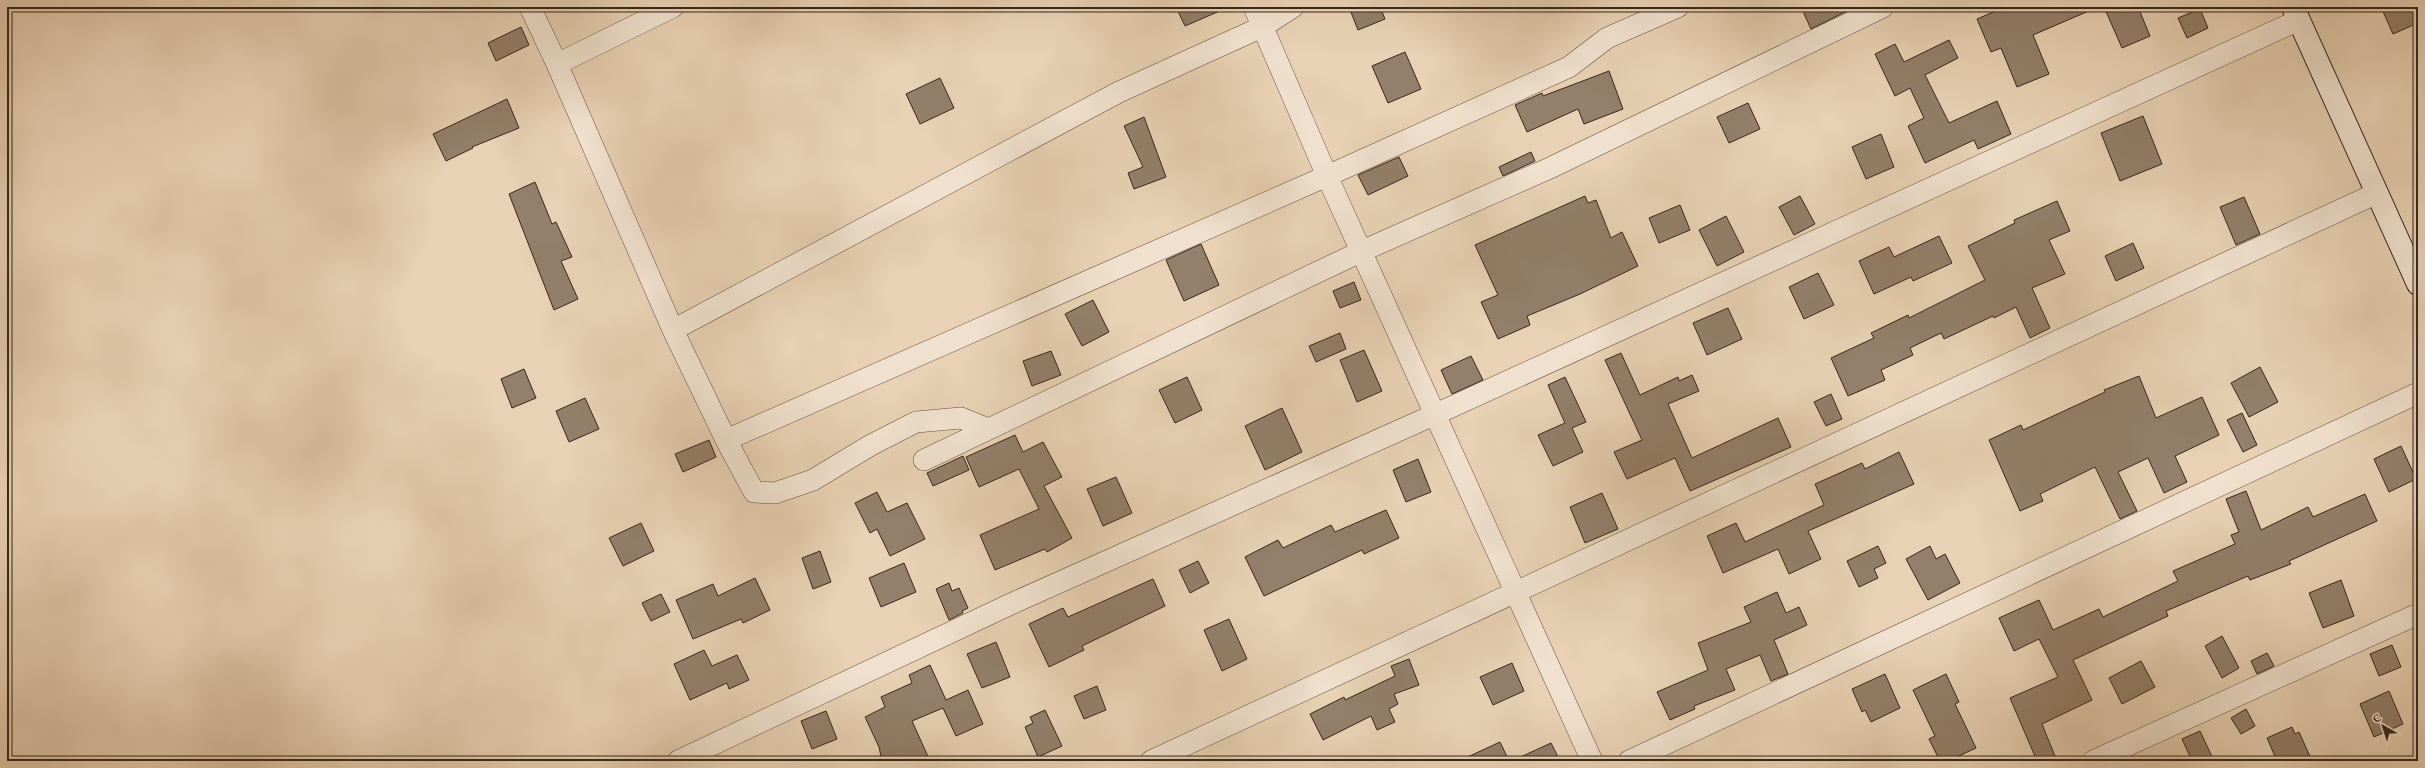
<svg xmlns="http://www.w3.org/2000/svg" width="2425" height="768" font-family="Vollkorn,serif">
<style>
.building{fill:#937f6a;stroke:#37271a}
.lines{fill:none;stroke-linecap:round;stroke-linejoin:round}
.street-casing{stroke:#635240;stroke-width:22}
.secondary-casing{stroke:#37271a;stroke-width:24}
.street{stroke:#f0e1ce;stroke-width:21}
.secondary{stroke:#f0e1ce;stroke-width:22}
</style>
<rect width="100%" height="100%" fill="#e8d1b4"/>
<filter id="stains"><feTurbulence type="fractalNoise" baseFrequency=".005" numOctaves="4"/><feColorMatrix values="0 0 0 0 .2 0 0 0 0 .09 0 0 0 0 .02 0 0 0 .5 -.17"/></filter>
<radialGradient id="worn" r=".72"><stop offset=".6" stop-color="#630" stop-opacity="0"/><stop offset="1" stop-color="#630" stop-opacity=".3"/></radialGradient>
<path class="building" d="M1176,7h53l-44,19z
M1349,7h31l5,12 -27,11z
M1801,7h54l-44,22z
M2005,7h93l-65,28 16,39 -32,13 -16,-39 -10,4 -14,-33z
M2104,7h34l12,29 -28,12z
M2381,7h37v16l-25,11z
M2200,9l8,19 -21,10 -9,-20z
M521,27l8,18 -33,16 -8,-18z
M1949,40l9,18 -33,17 24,48 48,-22 14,33 -33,15 -4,-9 -49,23 -17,-37 16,-8 -14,-30 -15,8 -20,-42 20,-10 9,18z
M1405,52l16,37 -33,14 -16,-37z
M1609,71l14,38 -39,15 -6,-15 -51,23 -12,-27 27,-12 1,3z
M940,78l14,30 -34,16 -14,-30z
M507,99l12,29 -47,19 1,1 -27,13 -13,-27z
M1748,103l12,26 -31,14 -12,-26z
M2143,116l19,48 -42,17 -19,-48z
M1144,117l22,60 -32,12 -6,-16 15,-6 -19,-41z
M1881,134l13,33 -28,12 -14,-32z
M1531,152l4,9 -32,15 -4,-9z
M1399,157l9,19 -40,19 -10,-20z
M535,182l17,42 4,-2 16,35 -11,4 17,38 -24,11 -45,-116z
M1585,196l3,7 8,-3 15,38 11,-6 16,34 -58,28 -53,22 3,9 -32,14 -17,-37 17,-7 -23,-50z
M1800,196l15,28 -21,11 -15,-28z
M2244,197l16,37 -24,11 -16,-38z
M2057,201l13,30 -21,9 16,34 -33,14 18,40 -20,10 -14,-31 -22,11 -1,-2 -49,23 -3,-6 -31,15 3,7 -32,15 4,10 -37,16 -17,-38 43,-20 -3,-5 37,-18 1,3 76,-38 -17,-34 47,-23 -1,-3z
M1680,205l10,25 -31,13 -10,-25z
M1726,216l18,36 -27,14 -18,-36z
M1939,236l13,27 -39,18 -2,-4 -37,17 -15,-33 30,-14 5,10z
M2133,243l11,25 -28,13 -11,-25z
M1201,244l18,41 -35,16 -18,-41z
M1818,273l16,32 -30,14 -15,-32z
M1354,282l7,18 -21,8 -7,-17z
M1093,300l16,32 -27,14 -17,-32z
M1728,308l14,31 -35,16 -14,-32z
M1340,333l6,16 -30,13 -7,-16z
M1364,350l18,41 -25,11 -17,-42z
M1051,351l10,24 -29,11 -9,-25z
M1621,353l19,42 38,-18 1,4 13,-6 7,16 -31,13 24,54 86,-40 13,29 -101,44 -15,-33 -48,21 -13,-27 28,-12 -37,-80z
M1471,356l12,24 -31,14 -11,-24z
M2260,367l18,35 -29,15 -18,-34z
M524,369l12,29 -24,10 -11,-29z
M2139,376l17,42 46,-21 17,38 -44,21 12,26 -23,11 -16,-35 -30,14 19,39 -17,8 -25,-52 -55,27 3,7 -23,10 -31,-71 32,-15 2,5 82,-38 -1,-2z
M1187,377l15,33 -27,13 -16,-33z
M1565,377l21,45 -14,6 11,24 -30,14 -15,-31 27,-12 -17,-38z
M1831,394l11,25 -16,7 -12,-24z
M585,398l14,31 -30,13 -13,-31z
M1282,408l20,44 -37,18 -20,-44z
M2242,413l15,32 -14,7 -16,-32z
M1015,435l8,17 20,-10 19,35 -18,9 28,52 -25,14 -2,-3 -50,21 -15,-35 59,-26 -20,-40 -40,18 -13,-30z
M709,440l7,17 -33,15 -8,-18z
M2401,446l15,33 -27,13 -15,-33z
M1899,452l15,32 -106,47 13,28 -32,15 -11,-25 -55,24 -16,-37 29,-13 9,19 79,-37 -9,-21 47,-21 3,6z
M963,456l6,14 -36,16 -6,-13z
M1418,459l13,33 -25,10 -13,-32z
M1116,477l16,36 -29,13 -16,-37z
M2246,491l15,39 47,-23 5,10 52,-23 12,27 -88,40 2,3 -41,16 -2,-4 -82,35 2,5 -95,44 19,40 -50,24 15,37h-20l-27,-63 48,-21 -19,-38 -25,12 -15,-33 40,-18 14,30 46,-21 4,8 75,-36 -5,-10 62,-27 -4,-9 8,-3 -13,-33z
M877,492l10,20 20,-9 18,36 -35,17 -13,-27 -7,4 -15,-30z
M1602,493l16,36 -33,14 -15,-36z
M1386,510l13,28 -35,16 -2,-4 -98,46 -19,-39 33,-17 5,8 48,-23 4,7z
M641,523l13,28 -31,15 -14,-28z
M1878,546l8,17 -12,6 4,9 -19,9 -12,-26z
M1930,546l6,13 9,-5 15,29 -32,17 -22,-41z
M820,551l11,31 -18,7 -11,-31z
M1198,561l11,22 -19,10 -11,-23z
M904,563l12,29 -35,15 -12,-29z
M755,578l15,32 -27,13 -2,-4 -48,20 -17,-39 37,-16 5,12z
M1153,579l12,27 -83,40 2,4 -35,17 -20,-43 34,-16 5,9z
M2341,580l13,36 -31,12 -14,-35z
M949,583l3,8 7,-3 9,20 -6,3 1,2 -14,7 -13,-31z
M1777,592l9,21 13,-6 8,18 -33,15 14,34 -17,7 -11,-26 -34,14 9,21 -41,16 1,3 -25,11 -13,-28 51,-22 -10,-27 53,-21 -7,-15z
M661,594l9,18 -19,9 -9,-18z
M1229,619l18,40 -25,12 -18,-41z
M2222,636l17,32 -17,10 -17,-32z
M996,642l14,35 -28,11 -15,-34z
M2392,645l9,22 -22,9 -9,-22z
M704,650l8,16 25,-11 12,25 -20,9 -2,-6 -37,17 -16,-36z
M2267,653l7,13 -17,8 -6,-13z
M1409,659l10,26 -25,9 4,10 -9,5 6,13 -18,8 -6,-14 -48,24 -13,-26 34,-17 1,3 50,-24 -4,-10z
M2141,661l14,26 -33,17 -13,-26z
M1512,663l12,28 -31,14 -13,-28z
M930,665l16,35 22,-10 15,34 -27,12 -13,-28 -31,13 18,40h-48l-3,-14 -14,-30 20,-10 -4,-10 31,-14 -3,-8z
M1885,674l15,34 -29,14 -6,-12 -3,2 -10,-23z
M1946,674l13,28 -4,2 21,44 -28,13h-8l-11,-22 6,-3 -22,-46z
M1097,686l9,24 -22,9 -10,-23z
M2389,691l14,33 -29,13 -14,-33z
M2246,709l9,17 -14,8 -10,-16z
M1045,710l17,36 -24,11 -13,-30 8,-4 -3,-6z
M826,711l11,28 -25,10 -11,-28z
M2292,727l3,7 4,-2 13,29h-35l-10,-23z
M2200,731l14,30h-22l-10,-22z
M1500,742l9,19h-50z
M1551,743l9,18h-48z"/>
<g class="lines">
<defs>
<path id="street" d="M530,7l27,57
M673,7l-116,57 116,266 53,110 601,-264 242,-109 38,-29 71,-31
M1254,7l73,169 265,585
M673,330l446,-238 145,-66 29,-19
M726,440l28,52 21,1 38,-13 58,-35 45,-23 45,-4 27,11
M924,460l438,-209 188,-83 333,-161
M678,761l335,-158 423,-189 863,-394
M1151,761l1226,-568
M1629,761l789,-368
M2093,761l325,-147"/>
<path id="secondary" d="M2293,7l125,277"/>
</defs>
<use href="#street" class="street-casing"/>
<use href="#secondary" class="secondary-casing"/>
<use href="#street" class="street"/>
<use href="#secondary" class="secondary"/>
</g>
<rect width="2425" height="768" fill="none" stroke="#e8d1b4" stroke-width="24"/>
<rect x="8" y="8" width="2409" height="752" fill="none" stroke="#37271a" stroke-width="2"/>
<rect x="12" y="12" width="2401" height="744" fill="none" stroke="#37271a"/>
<g transform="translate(2383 726) rotate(321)" stroke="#f0e1ce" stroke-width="3" paint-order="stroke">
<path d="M0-3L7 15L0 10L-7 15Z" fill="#37271a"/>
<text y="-6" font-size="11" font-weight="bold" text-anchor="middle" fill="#37271a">С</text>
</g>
<rect width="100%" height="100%" filter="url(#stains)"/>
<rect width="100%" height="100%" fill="url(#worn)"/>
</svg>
